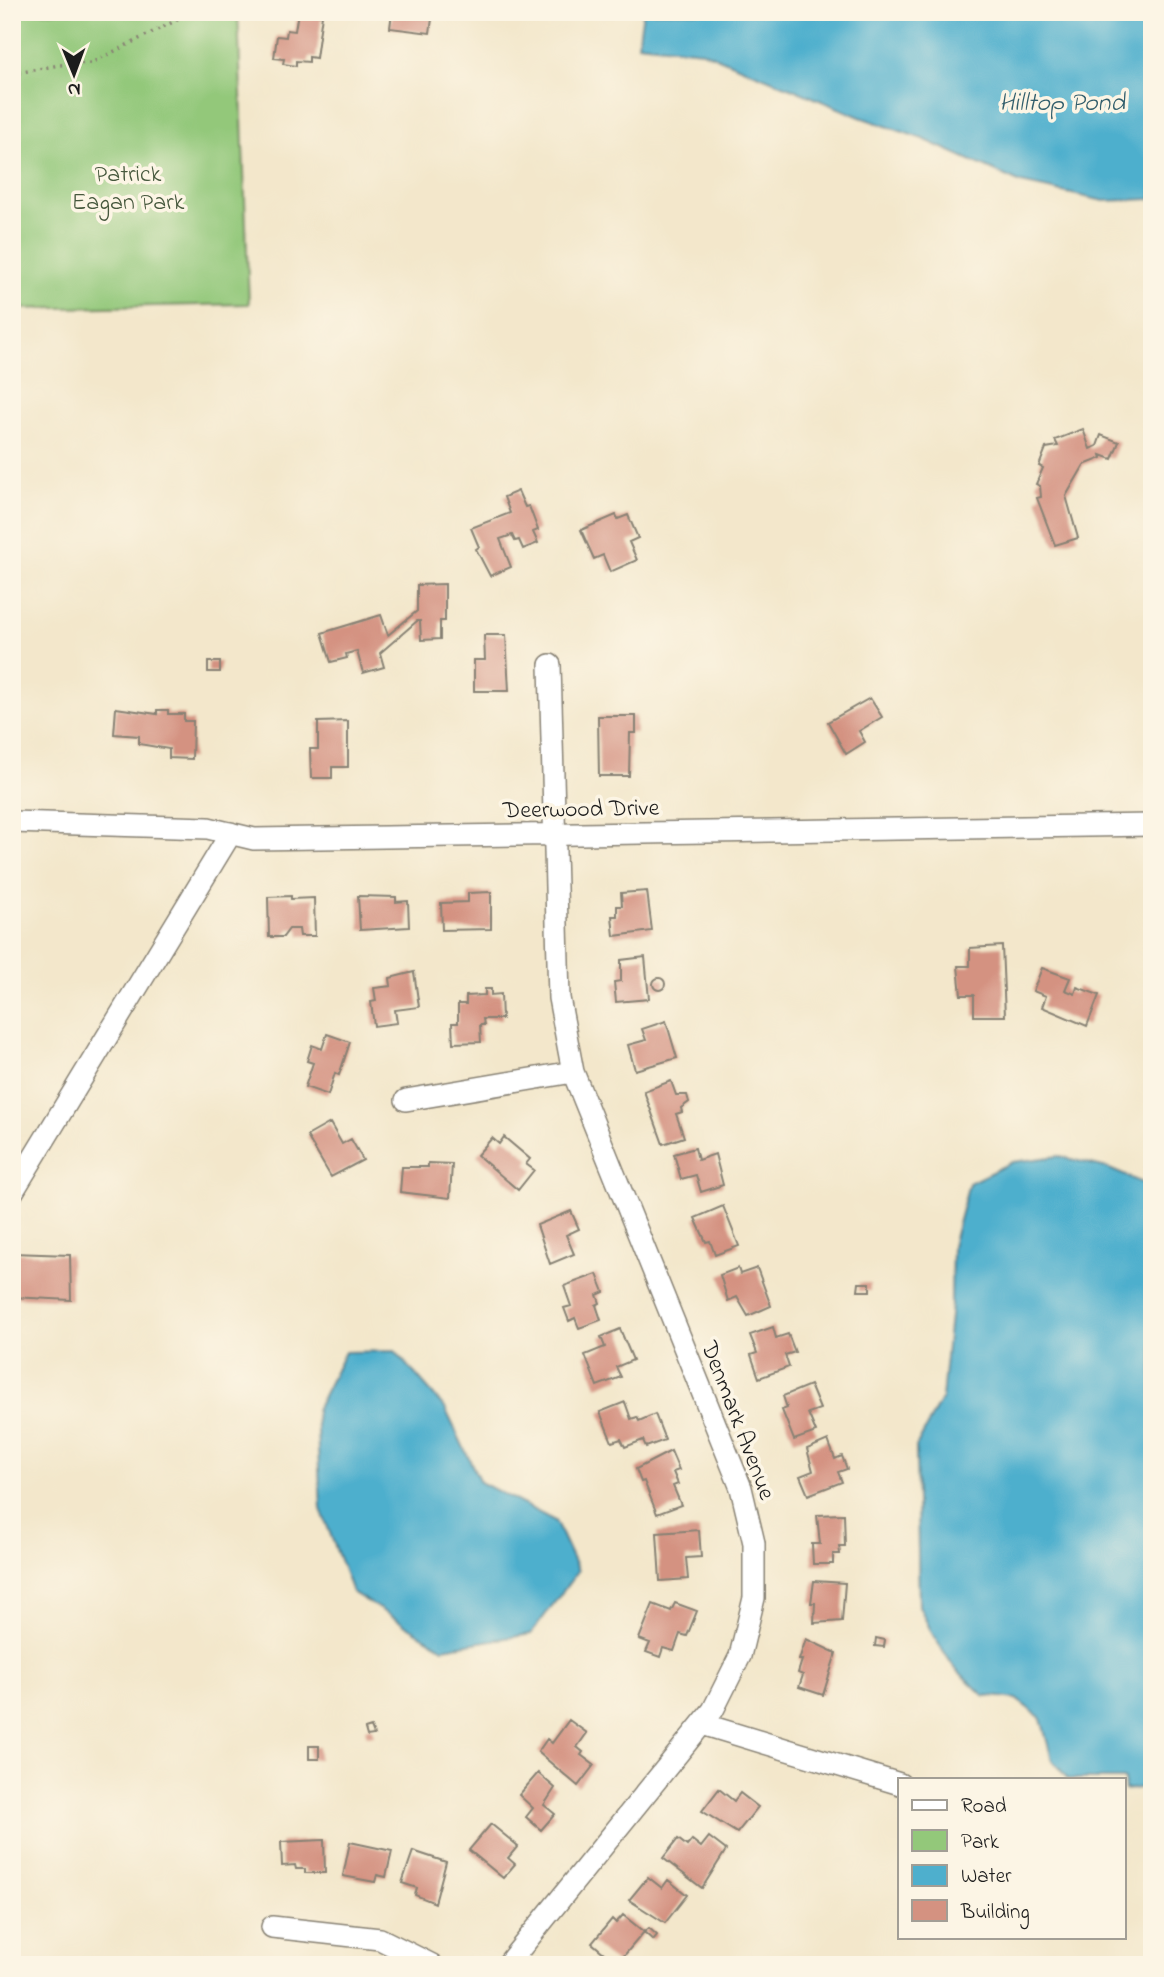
<svg xmlns="http://www.w3.org/2000/svg" width="1164" height="1977" font-family="'Indie Flower',sans-serif">
<style>
.green{fill:#93c87a;stroke:#58724b;stroke-width:2}
.water{fill:#4eafcd;stroke:#356674;stroke-width:2}
.building{fill:#d49281}
.lines{fill:none;stroke-linecap:round;stroke-linejoin:round}
.minor-casing{stroke:#888274;stroke-width:24}
.path{stroke:#888274;stroke-width:3.5;stroke-dasharray:2 5;stroke-linecap:butt}
.minor{stroke:#fff;stroke-width:21}
.labels{text-anchor:middle;stroke-width:7;stroke-linejoin:round;paint-order:stroke}
.park-label{font-size:24px;fill:#46583d;stroke:#fcf5e5}
.street-label{font-size:24px;fill:#1c1c1c;stroke:#fcf5e5}
.water-label{font-size:26px;font-style:italic;fill:#325e6c;stroke:#fcf5e5}
</style>
<rect width="100%" height="100%" fill="#fcf5e5"/>
<filter id="ink" filterUnits="userSpaceOnUse"><feTurbulence type="fractalNoise" baseFrequency=".0143" numOctaves="2"/><feDisplacementMap in="SourceGraphic" scale="14" xChannelSelector="R" yChannelSelector="G"/><feConvolveMatrix kernelMatrix="1 2 1 2 8 2 1 2 1" color-interpolation-filters="sRGB"/></filter>
<filter id="wash" filterUnits="userSpaceOnUse"><feTurbulence type="fractalNoise" baseFrequency=".00686" numOctaves="4" result="noise"/><feDisplacementMap in="SourceGraphic" scale="28" xChannelSelector="R" yChannelSelector="G"/><feGaussianBlur stdDeviation="1.57" result="paint"/><feColorMatrix in="noise" values="0 0 0 0 0 0 0 0 0 0 0 0 0 0 0 0 0 1.4 0 .05"/><feComposite in="paint" operator="in"/></filter>
<g filter="url(#wash)">
<rect width="100%" height="100%" fill="#f3e7cb"/>
<path class="green" d="M12,12h226l11,292 -237,5z"/>
<path class="water" d="M643,12h509v187l-48,2 -83,-18 -98,-44 -63,-22 -158,-66 -64,-7z
M1059,1156l48,12 45,19v599l-27,4 -1,-11h-56l-16,-19 -11,-42 -25,-19 -33,-4 -29,-28 -21,-32 -14,-29 -3,-159 26,-49 9,-93 1,-59 17,-63 43,-21z
M395,1351l50,57 35,74 75,39 23,50 -47,63 -88,14 -91,-56 -31,-83 -5,-99 29,-58z"/>
<g id="blocks">
<path class="building" d="M298,12l24,3 -6,43 -7,-1v5l-13,-1v5l-13,-2 1,-5 -10,-1 3,-22 9,1 1,-7 8,1z
M392,12h41l-3,21 -40,-5z
M1083,429l7,20 7,-3 4,-11 18,7 -7,17 -11,-4 1,3 -18,7 -18,31 12,42 -23,7 -18,-47 4,-1 -1,-11 -4,-2 7,-16 -4,-2 7,-18 12,-2 -3,-6z
M518,491l7,16 4,-1 9,24 -5,2 5,11 -15,6 -4,-9 -4,1 -3,-6 -12,4 11,28 -21,9 -14,-27 3,-2 -8,-19 39,-15 -6,-16z
M616,515l2,4 10,-4 10,23 -9,4 8,18 -27,12 -7,-17 -9,4 -13,-29z
M445,584v37h-5v18l-19,1 -1,-19h-3l-37,32 4,14 -21,6 -6,-22 -11,3 1,4 -16,4 -9,-29 59,-18 7,20 29,-24v-26z
M484,635h22l3,56h-35v-31h11z
M208,662h12v10h-12z
M870,698l12,19 -23,14 6,11 -19,12 -18,-32z
M116,708l41,6v-4h11v4h16v7h9l-1,38 -23,-1v-9l-30,-5v-8l-25,-2z
M598,716h38v17h-6l-1,43h-30z
M348,721v46h-16v11h-21l-1,-29h8v-27z
M647,891l5,40 -38,5 -2,-20h5v-10h5l-1,-13z
M491,892v37l-49,1 -1,-27 27,-1v-9z
M291,896v3l23,-1 1,38h-15l-1,-7h-10l-6,8h-14l-1,-40z
M358,896l38,1v5l12,-1 1,26 -49,3z
M1002,946l3,70h-31v-21h-13l-3,-29h12v-18z
M645,957l4,42 -33,3 -2,-20 7,-1v-21z
M1042,968l28,10 -5,12 10,4 2,-7 22,8 -12,31 -45,-19 4,-11 -13,-5z
M414,972l5,35 -24,3 2,13 -23,3 -3,-24 5,-1 -2,-13 17,-2 -1,-8z
M653 984a6 6 0 1 1 12 0a6 6 0 1 1-12 0Z
M485,989h6v6l10,-1 1,25h-19l1,6h-4l1,17 -28,1 -1,-20h6v-19h8v-8l19,-1z
M666,1021l11,37 -42,12 -7,-25 18,-5 -4,-11z
M327,1034l23,8 -11,33 -4,-2 -7,22 -23,-8 8,-24 -6,-2 5,-16 10,4z
M671,1081l5,14h11l2,7 -8,6 1,4 -6,2 8,23 -21,7 -19,-53z
M330,1123l12,21 9,-5 12,21 -32,17 -24,-41z
M504,1137l26,22 -4,5 8,6 -16,20 -41,-35 15,-17 7,6z
M695,1148l3,12 17,-6 8,31 -22,7 -5,-17 -15,4 -7,-25z
M428,1163l24,1 -2,34 -50,-6 2,-25h26z
M723,1206l16,40 -24,9 -5,-14 -4,1 -11,-24z
M571,1211l8,18 -13,6 8,19 -24,10 -13,-39z
M12,1253l58,2 1,45 -59,-3z
M738,1268l2,6 17,-6 14,38 -23,10 -11,-19 -9,4 -8,-26z
M597,1274l7,18 -7,3 3,8 -4,2 5,15 -22,8 -4,-10 -6,3 -5,-13 7,-2 -7,-20z
M859,1283h11v8h-12z
M773,1327l3,11 12,-4 7,18 -10,3 4,12 -30,11 -8,-23 6,-2 -7,-18z
M620,1329l13,31 -17,7 5,10 -24,9 -12,-31 20,-8 -4,-10z
M810,1385l10,24 -12,4 8,19 -22,8 -12,-30 5,-2 -4,-12z
M625,1402l6,17 6,-2 2,4 16,-7 10,26 -19,7 -3,-7 -18,7 -4,-8 -9,3 -12,-30z
M828,1440l7,19 7,-3 5,13 -9,3 4,10 -34,13 -8,-19 13,-5 -6,-22z
M671,1451l8,19 -6,2 5,12 -5,2 8,19 -24,9 -13,-33 -3,1 -5,-13z
M844,1514l1,32h-6l1,8h-7v10h-20l-1,-20h8l-3,-29z
M699,1530l2,27 -15,1 2,21 -28,2 -3,-48z
M814,1581l31,2 -3,38 -28,2 1,-20h-4z
M675,1603l22,8 -10,25 -7,-2 -6,17 -11,-3 -3,9 -14,-5 4,-9 -11,-4 14,-35 18,7z
M876,1638l9,2 -1,7 -9,-1z
M806,1639l30,14 -13,42 -24,-8 4,-12 -5,-2 4,-13h-3z
M569,1720l18,13 -10,14 6,5 -2,3 13,10 -16,21 -40,-34 9,-13 5,4z
M371,1727l3,8 -7,1 -2,-7z
M309,1746h10v13h-10z
M538,1773l17,15 -11,17 11,9 -14,16 -15,-13 7,-9 -14,-13z
M719,1789l15,12 6,-8 18,14 -21,26 -35,-22z
M491,1824l27,22 -10,12 7,6 -12,14 -34,-28z
M709,1837l17,13 -24,38 -39,-30 15,-19 9,7 5,-6 9,7z
M324,1840l1,33h-20v-4h-9l-1,-4 -13,1 -1,-24z
M350,1842l42,9 -6,26 -9,-2 -2,7 -32,-6z
M413,1851l33,11 -11,41 -20,-8 2,-7 -15,-5z
M648,1877l14,11 6,-8 19,15 -22,28 -36,-23z
M623,1915l21,17 -27,32 -25,-21 20,-24 4,4z
M649,1928l8,7 -4,5 -9,-8z"/>
</g>
</g>
<g filter="url(#ink)">
<use href="#blocks" fill-opacity="0" stroke="#888274" stroke-width="2"/>
<g class="lines">
<defs>
<path id="minor" d="M12,822l196,6 46,11 898,-14
M406,1100l167,-28
M12,1193l219,-360
M702,1724l198,60
M272,1927l108,12 52,26
M507,1965l206,-255 27,-54 14,-58v-55l-13,-55 -168,-416 -14,-74 -9,-333"/>
</defs>
<use href="#minor" class="minor-casing"/>
<path class="path" d="M12,74l47,-9 32,-2 102,-51"/>
<use href="#minor" class="minor"/>
</g>
</g>
<g class="labels">
<g class="park-label">
<text x="128" y="181">Patrick<tspan x="128" dy="28">Eagan Park</tspan></text>
</g>
<g class="street-label">
<text transform="translate(581 808) rotate(-1)" y="8">Deerwood Drive</text>
<text transform="translate(739 1420) rotate(69)" y="8">Denmark Avenue</text>
</g>
<g class="water-label">
<text x="1062" y="110">Hilltop Pond</text>
</g>
</g>
<rect width="1164" height="1977" fill="none" stroke="#fcf5e5" stroke-width="42"/>
<rect x="898" y="1778" width="228" height="161" fill="#fcf5e5" stroke="#a29e95" stroke-width="2"/>
<rect x="912" y="1800" width="35" height="10" fill="#ffffff" stroke="#a29e95" stroke-width="2"/>
<text x="961" y="1812" font-size="21" fill="#1c1c1c">Road</text>
<rect x="912" y="1830" width="35" height="21" fill="#93c87a" stroke="#a29e95" stroke-width="2"/>
<text x="961" y="1848" font-size="21" fill="#1c1c1c">Park</text>
<rect x="912" y="1865" width="35" height="21" fill="#4eafcd" stroke="#a29e95" stroke-width="2"/>
<text x="961" y="1882" font-size="21" fill="#1c1c1c">Water</text>
<rect x="912" y="1900" width="35" height="21" fill="#d49281" stroke="#a29e95" stroke-width="2"/>
<text x="961" y="1918" font-size="21" fill="#1c1c1c">Building</text>
<g transform="translate(74 74) rotate(179)" stroke="#fcf5e5" stroke-width="5" paint-order="stroke">
<path d="M0-5L12 26L0 18L-12 26Z" fill="#1c1c1c"/>
<text y="-10" font-size="19" font-weight="bold" text-anchor="middle" fill="#1c1c1c">N</text>
</g>
</svg>
